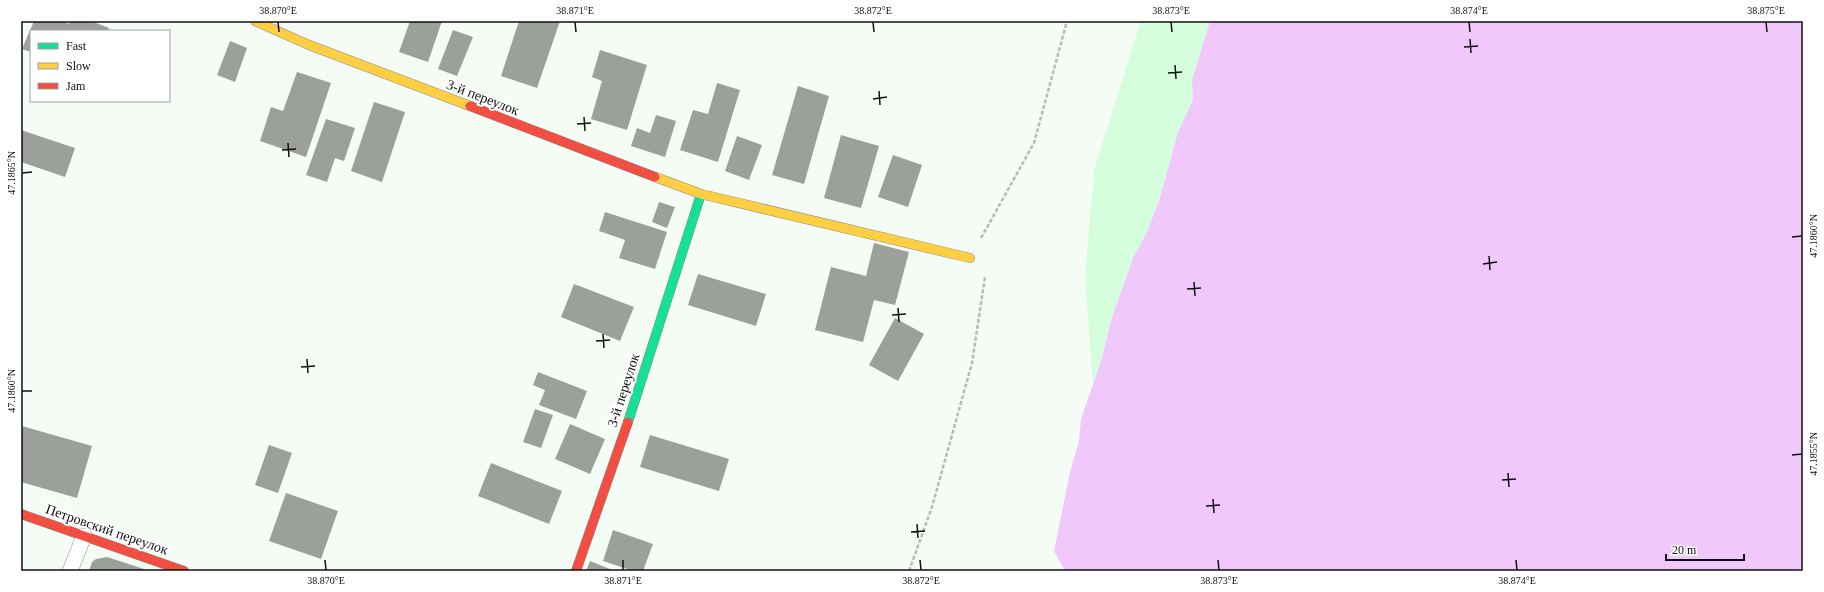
<svg xmlns="http://www.w3.org/2000/svg" width="1824" height="592" font-family="Georgia,serif">
<style>
.sand{fill:#d5fedd}
.water{fill:#f0c8fb}
.building{fill:#9ba09b}
.lines{fill:none;stroke-linecap:round;stroke-linejoin:round}
.lane-casing{stroke:#939694;stroke-width:16}
.fast-casing{stroke:#8a8d8a;stroke-width:10}
.slow-casing{stroke:#8a8d8a;stroke-width:10}
.jam-casing{stroke:#8a8d8a;stroke-width:10}
.path{stroke:#b8b9b8;stroke-width:2.5;stroke-dasharray:4 2;stroke-linecap:butt}
.lane{stroke:#fefffe;stroke-width:15}
.fast{stroke:#16e098;stroke-width:9}
.slow{stroke:#ffcf43;stroke-width:9}
.jam{stroke:#f24e42;stroke-width:9}
.ticks{fill:none;stroke:#101010;stroke-width:1.5}
.labels{text-anchor:middle;stroke-width:4;stroke-linejoin:round;paint-order:stroke}
.street-label{font-size:14px;fill:#101010;stroke:#fff}
.neatline{fill:none;stroke:#101010;stroke-width:1.5}
.ticks-label{font-size:10px;text-anchor:middle;fill:#101010}
</style>
<rect width="100%" height="100%" fill="#f5fcf6"/>
<path class="sand" d="M1141,21h69l-18,59 1,20 -15,32 -19,69 -13,33 -13,24 -22,62 -9,38 -9,25 -8,-106 9,-107z"/>
<path class="water" d="M1210,21h593v550h-738l-11,-20 16,-79 9,-31 2,-22 21,-61 9,-38 22,-62 13,-24 13,-33 19,-69 15,-32 -1,-20z"/>
<path class="building" d="M34,21h28l7,3 1,-3h21l18,7 -1,3h-77v21l-9,-3z
M410,21h32l-14,41 -29,-10z
M519,21h41l-23,67 -36,-12z
M453,30l20,7 -16,39 -19,-7z
M230,41l17,7 -12,34 -18,-7z
M600,50l47,15 -20,65 -36,-11 11,-38 -10,-4z
M297,72l34,11 -25,74 -46,-16 11,-34 12,4z
M717,83l23,7 -22,72 -38,-12 13,-40 15,4z
M798,86l31,10 -25,88 -32,-9z
M374,102l31,10 -23,70 -31,-11z
M656,115l20,6 -11,36 -34,-11 6,-18 13,5z
M326,119l29,9 -11,33 -9,-3 -8,24 -21,-7z
M21,130l54,18 -10,29 -44,-15z
M841,135l38,11 -18,62 -37,-10z
M737,136l25,9 -13,35 -24,-9z
M893,155l29,10 -14,42 -30,-10z
M659,202l16,5 -8,21 -15,-6z
M605,212l62,20 -12,37 -36,-11 6,-18 -26,-9z
M874,243l35,9 -14,53 -21,-5 -11,42 -48,-12 16,-63 35,9z
M698,274l68,20 -10,32 -68,-21z
M574,284l60,23 -14,34 -59,-24z
M895,318l29,16 -26,47 -29,-16z
M538,372l49,19 -11,28 -37,-14 6,-15 -12,-5z
M535,409l18,6 -12,33 -18,-6z
M570,424l35,15 -15,35 -35,-15z
M22,426l70,20 -15,52 -56,-16z
M650,435l79,24 -10,32 -79,-24z
M269,445l23,8 -14,40 -23,-8z
M491,463l71,28 -13,33 -71,-28z
M286,493l52,18 -17,48 -52,-18z
M613,530l40,14 -10,27h-10l-30,-10z
M107,557l37,12v2h-55l3,-9 4,-3z
M590,561l25,10h-29z"/>
<g class="lines">
<defs>
<path id="lane" d="M70,571l14,-35"/>
<path id="fast" d="M628,422l73,-228"/>
<path id="slow" d="M255,21l54,24 161,61
M655,177l46,17 269,64"/>
<path id="jam" d="M470,106l185,71
M21,514l163,57
M576,571l52,-149"/>
</defs>
<use href="#lane" class="lane-casing"/>
<use href="#fast" class="fast-casing"/>
<use href="#slow" class="slow-casing"/>
<use href="#jam" class="jam-casing"/>
<path class="path" d="M981,238l53,-95 33,-122
M909,571l23,-64 40,-144 13,-86"/>
<use href="#lane" class="lane"/>
<use href="#fast" class="fast"/>
<use href="#slow" class="slow"/>
<use href="#jam" class="jam"/>
</g>
<path class="ticks" d="M278,22l1,10M575,22l1,10M873,22l1,10M1171,22l1,10M1469,22l1,10M1766,22l1,10M1470,39l1,14M1464,47l14,-1M1175,65l1,14M1168,73l14,-1M879,91l1,14M873,99l14,-2M584,117l1,14M577,124l14,-1M288,143l1,14M282,150l14,-1M22,173l10,-1M1792,237l10,-1M1489,256l1,14M1483,264l14,-2M1194,282l1,14M1187,289l14,-1M898,308l1,14M892,315l14,-1M603,334l1,14M596,341l14,-1M307,359l1,14M301,367l14,-1M22,391h10M1792,455l10,-1M1508,473l1,14M1502,480l14,-1M1213,499l1,14M1206,506l14,-1M917,524l1,14M911,532l14,-1M325,560l1,10M623,560v10M920,560l1,10M1218,560l1,10M1516,560l1,10"/>
<g class="labels">
<g class="street-label">
<text transform="translate(483 97) rotate(21)" y="5">3-й переулок</text>
<text transform="translate(623 390) rotate(-72)" y="5">3-й переулок</text>
<text transform="translate(107 529) rotate(19)" y="5">Петровский переулок</text>
</g>
</g>
<rect width="1824" height="592" fill="none" stroke="#ffffff" stroke-width="44"/>
<rect x="30" y="30" width="140" height="72" fill="#ffffff" stroke="#9f9f9f"/>
<rect x="38" y="43" width="20" height="6" fill="#16e098" stroke="#9f9f9f"/>
<text x="66" y="50" font-size="12" fill="#101010">Fast</text>
<rect x="38" y="63" width="20" height="6" fill="#ffcf43" stroke="#9f9f9f"/>
<text x="66" y="70" font-size="12" fill="#101010">Slow</text>
<rect x="38" y="83" width="20" height="6" fill="#f24e42" stroke="#9f9f9f"/>
<text x="66" y="90" font-size="12" fill="#101010">Jam</text>
<path d="M1666 554v6h78v-6" fill="none" stroke="#101010" stroke-width="2"/>
<text x="1672" y="554" font-size="12" fill="#101010" stroke="#ffffff" stroke-width="3" paint-order="stroke">20 m</text>
<rect x="22" y="22" width="1780" height="548" class="neatline"/>
<g class="ticks-label">
<text x="278" y="14">38.870°E</text>
<text x="575" y="14">38.871°E</text>
<text x="873" y="14">38.872°E</text>
<text x="1171" y="14">38.873°E</text>
<text x="1469" y="14">38.874°E</text>
<text x="1766" y="14">38.875°E</text>
<text transform="translate(11 173) rotate(-90)" y="4">47.1865°N</text>
<text transform="translate(1813 236) rotate(-90)" y="4">47.1860°N</text>
<text transform="translate(11 391) rotate(-90)" y="4">47.1860°N</text>
<text transform="translate(1813 454) rotate(-90)" y="4">47.1855°N</text>
<text x="326" y="584">38.870°E</text>
<text x="623" y="584">38.871°E</text>
<text x="921" y="584">38.872°E</text>
<text x="1219" y="584">38.873°E</text>
<text x="1517" y="584">38.874°E</text>
</g>
</svg>
